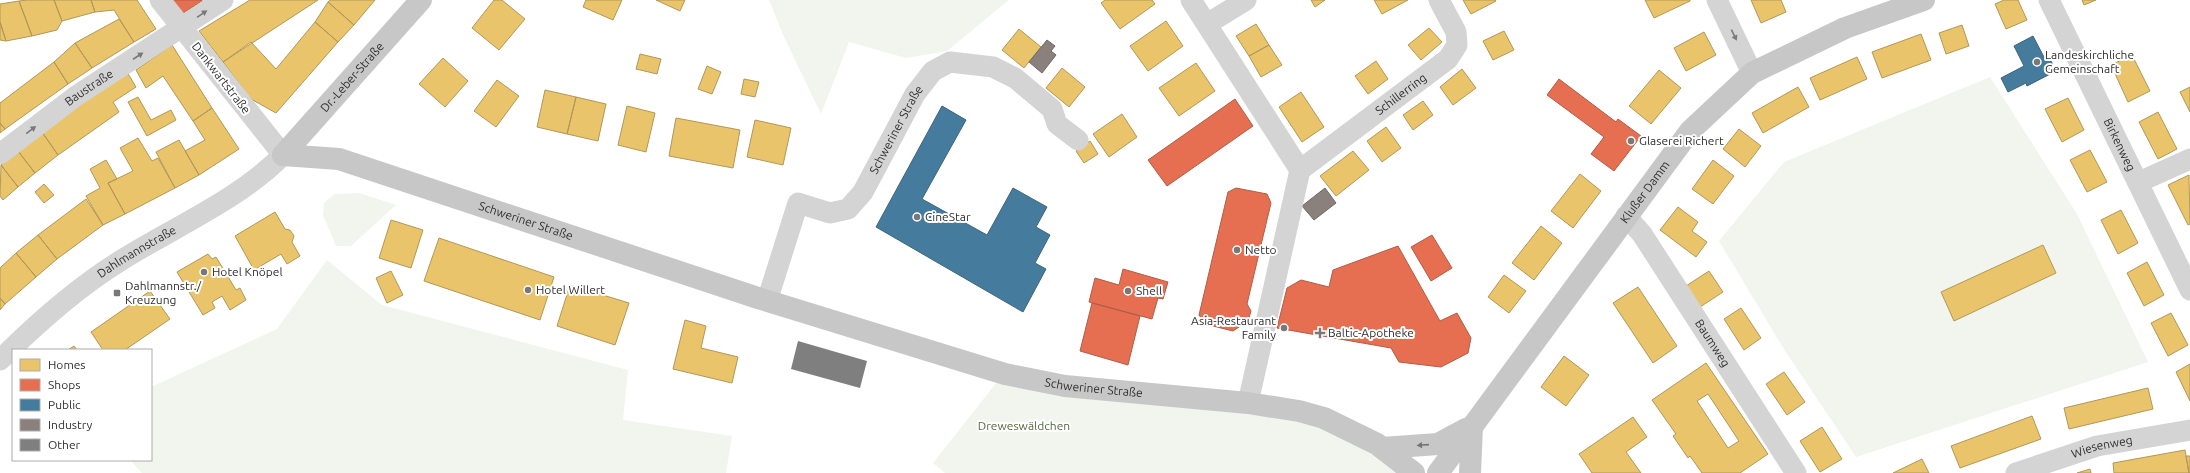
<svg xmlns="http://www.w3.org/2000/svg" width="2190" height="473" font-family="Ubuntu,sans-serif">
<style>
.green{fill:#f1f5ed}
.homes{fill:#e9c46a;stroke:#b19758;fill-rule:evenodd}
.shops{fill:#e76f51;stroke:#b05c47}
.public{fill:#457b9d;stroke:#3e647c}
.industry{fill:#8a817c;stroke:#6f6865}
.building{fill:#7f7f7f}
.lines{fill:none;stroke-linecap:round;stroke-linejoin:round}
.minor{stroke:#d4d4d4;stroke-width:21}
.major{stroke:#c7c7c7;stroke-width:22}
.oneway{fill:#797979}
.oneway2{fill:#737373}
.poi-dot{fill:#787878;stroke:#fff;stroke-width:1.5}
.labels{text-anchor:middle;stroke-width:4;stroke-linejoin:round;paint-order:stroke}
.poi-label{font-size:12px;fill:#2f2f2f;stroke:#fff;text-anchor:start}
.street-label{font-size:12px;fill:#2f2f2f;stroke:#fff}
.park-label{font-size:12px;fill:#546a3e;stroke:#fff}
</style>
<rect width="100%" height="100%" fill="#fff"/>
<path class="green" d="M769,0h240l-62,51 -41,7 -57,-16 -28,72 -37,-77z
M1990,77l87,137 71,148 -292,95 -71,-106 -66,-110 65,-79z
M359,193l37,12 -45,41h-15l-13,-31 1,-12 10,-9z
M327,260l55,45 246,65 -5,50 109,16 -6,37h-584l-12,-13h21v-73l126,-58z
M1004,373l295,38 115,62h-469l-12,-10z"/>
<path class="homes" d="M27,0h27l8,21 -5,9 -25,6 -13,-35z
M54,0h37l4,12 -33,9z
M91,0h46l19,29 -22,13 -20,-32 -19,2z
M250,0h68l-95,62 -24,-31z
M330,0h45l-21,25 -26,-23z
M494,0h8l23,19 -26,31 -27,-22z
M586,0h36l-9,20 -30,-13z
M656,0h29l-5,11z
M1105,0h47l3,4 -35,25 -19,-26z
M1311,0h14l-10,7z
M1374,0h34l-26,14z
M1463,0h32l1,1 -25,13z
M1645,0h45v1l-36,17z
M1751,0h30l5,12 -25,11z
M2004,0h14l9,20 -21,9 -11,-25z
M2082,0h14l-12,5z
M19,1l13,35 -26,5 -6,-19v-18z
M328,2l26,23 -16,17 -23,-20z
M119,19l15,23 -42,26 -17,-25z
M1166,21l17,25 -35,25 -18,-25z
M0,22l6,19 -6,-1z
M315,22l23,20 -62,71 -25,-14 -28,-37 28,-20 25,27z
M1256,24l13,21 -20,11 -13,-20z
M1962,25l7,21 -23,8 -7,-21z
M1429,28l13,14 -21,18 -13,-15z
M1019,29l22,18 -17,21 -22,-18z
M1504,31l10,19 -21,10 -10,-19z
M1704,32l12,23 -30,16 -12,-23z
M1921,34l10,26 -49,18 -10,-26z
M75,43l17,25 -24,16 -14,-22z
M172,45l40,63 -19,13 -30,-45 -17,12 -10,-18z
M1269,45l13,20 -21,12 -12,-21z
M640,54l21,5 -4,15 -21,-5z
M2132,55l18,36 -22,11 -17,-37z
M1857,57l10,22 -47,21 -10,-22z
M443,58l25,23 -23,26 -26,-23z
M1376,61l12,18 -20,15 -13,-18z
M54,62l14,22 -63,45 -5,-6v-20z
M1196,63l19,28 -36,25 -20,-28z
M707,66l14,6 -9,22 -14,-5z
M1062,68l23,19 -16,20 -23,-19z
M1462,69l14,19 -23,17 -13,-18z
M1659,70l22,18 -30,36 -22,-18z
M127,72l9,15 -23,15 6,10 -61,43 -16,-23z
M744,79l15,3 -4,15 -14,-3z
M497,80l22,16 -23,31 -22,-16z
M1798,87l11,20 -46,26 -11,-20z
M2190,87v25l-10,-20z
M545,90l31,7 -9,37 -30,-7z
M1301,92l23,35 -22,15 -23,-35z
M138,97l13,23 20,-10 5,10 -29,16 -19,-34z
M576,97l30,7 -8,37 -31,-7z
M2068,98l16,32 -22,12 -17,-33z
M1423,101l10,14 -20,15 -10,-15z
M627,106l28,7 -9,39 -28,-7z
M212,108l27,41 -40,26 -14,-24 20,-11 -12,-19z
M2158,112l19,37 -19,10 -19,-37z
M1122,114l15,23 -28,20 -16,-23z
M676,118l64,12 -7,38 -64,-12z
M755,120l36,8 -8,37 -36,-8z
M0,123l5,6 -5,4z
M1386,127l15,21 -19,14 -15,-21z
M1739,129l22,17 -16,21 -22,-18z
M42,132l16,23 -23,18 -17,-22z
M138,138l14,23 6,-3 17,30 -50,26 -17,-31 25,-12 -13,-23z
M179,140l20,35 -24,13 -19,-36z
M1090,141l8,13 -14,9 -8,-12z
M2090,150l17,32 -20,10 -17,-32z
M18,151l17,22 -17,14 -17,-22z
M1353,151l16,19 -33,26 -16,-20z
M106,160l11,19 -9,4 17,31 -22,11 -17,-29 14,-8 -10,-19z
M1713,160l21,16 -21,28 -21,-15z
M1,165l17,22 -15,13 -3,-4z
M1580,174l21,17 -28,37 -22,-17z
M2189,175l1,49 -2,1 -20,-40z
M44,184l10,11 -10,8 -9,-11z
M86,199l17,26 -46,34 -19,-24z
M1678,207l20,15 -6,9 15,11 -11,15 -36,-27z
M2121,210l17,33 -20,11 -17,-34z
M275,212l10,17 5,1 4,6 -2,6 8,14 -13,8 -6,-10 -27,16 -19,-34z
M391,220l32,10 -12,38 -32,-10z
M1541,226l21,17 -28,37 -22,-17z
M38,235l19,24 -21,18 -20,-24z
M439,238l115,39 -14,43 -116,-39z
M2043,245l13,28 -102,48 -13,-29z
M16,253l20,24 -31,27 -5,-6v-30z
M208,254l4,5 4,-2 20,33 4,-2 6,12 -16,10 -8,-14 -10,6 3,6 -12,7 -26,-43z
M2147,262l17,33 -20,11 -17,-33z
M391,271l12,24 -16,8 -11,-25z
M1709,271l14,21 -23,15 -14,-21z
M1504,275l22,16 -17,22 -21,-16z
M570,285l59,18 -14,42 -58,-19z
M1638,287l39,59 -24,17 -40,-60z
M150,291l20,28 -45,31h-22l-12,-18z
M0,298l5,6 -5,6z
M1741,308l20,30 -17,12 -20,-31z
M2171,313l17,32 -20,11 -17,-33z
M685,320l21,6 -5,22 37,9 -6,26 -59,-14z
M74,346l3,4h-9z
M1564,356l25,19 -23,31 -25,-19z
M1706,363l62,91 -28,19h-38l-12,-17 -2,2 -15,-22 3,-2 -24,-34zM1708,394l31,47 -11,7 -31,-47z
M2190,364v37l-14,-29z
M1784,372l21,30 -18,13 -21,-31z
M2148,388l5,21 -84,20 -5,-21z
M2032,416l9,23 -81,29 -9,-22z
M1633,417l14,20 -21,15 15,21h-49l-13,-19z
M1822,427l20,32 -22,13 -20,-31z
M2185,450l4,23h-75l-1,-10z
M2186,456h4v17h-1z
M1922,459l7,14h-36z
M2090,469l1,4h-14z"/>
<path class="shops" d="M172,0h30v1l-20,13z
M1559,79l57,43 2,-3 23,17 -27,35 -23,-17 13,-17 -57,-42z
M1235,99l18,27 -86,60 -19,-26z
M1236,188l31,6 4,9 -24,101 4,7 -3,10 -15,10 -28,-7 -6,-9 29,-123z
M1432,235l20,33 -21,13 -20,-34z
M1398,246l42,75 17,-8 14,25 -3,15 -27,14 -42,-5 -8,-14 -114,-20 10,-40 14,-8 28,7 4,-17z
M1123,269l45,13 -5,17 -5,-1 -6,21 -63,-17 6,-24 24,7z
M1092,303l48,13 -12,49 -48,-14z"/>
<path class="public" d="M2033,36l12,23 4,-2 7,14 -29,15 -1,-3 -18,9 -7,-14 23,-12 -10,-20z
M942,106l24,14 -44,79 65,36 26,-47 34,19 -11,20 14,8 -15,28 11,6 -23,43 -147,-85z"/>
<path class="industry" d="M1047,40l8,6 -4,5 5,4 -14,18 -13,-11z
M1325,188l11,15 -22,17 -12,-14z"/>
<path class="building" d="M798,341l69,20 -7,27 -69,-19z"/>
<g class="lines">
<g class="minor">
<path d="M1191,0l109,170"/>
<path d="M1717,0l35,73"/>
<path id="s1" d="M2049,0l141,290"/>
<path d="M1207,24l39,-24"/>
<path id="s2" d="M0,154l76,-58 147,-96"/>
<path d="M2139,182l51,-23"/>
<path id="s3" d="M1626,216l16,18 154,239"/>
<path id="s4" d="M767,301l31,-98 32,10 18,-4 15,-17 52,-98 18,-23 17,-9 43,5 22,11 37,31 5,15 21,16"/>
<path id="s5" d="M0,360c37,-37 75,-71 120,-99 54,-34 117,-60 163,-106l-123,-155"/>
<path id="s6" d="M1248,403l52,-233 148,-111 9,-14 -1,-13 -17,-32"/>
<path id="s7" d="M2016,473l81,-27 93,-16"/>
</g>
<g class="major">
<path id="s8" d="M283,155l56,4 419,139 247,76 60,12 183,17 51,8 25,7 53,26 37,29"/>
<path id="s9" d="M283,155l138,-155"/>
<path d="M1382,448l56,-4 28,-15"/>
<path id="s10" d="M1438,473l252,-342 62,-58 93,-45 79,-28"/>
<path d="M1470,473l2,-47"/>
</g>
</g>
<defs><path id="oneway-solid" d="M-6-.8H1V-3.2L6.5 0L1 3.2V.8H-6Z"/></defs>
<g class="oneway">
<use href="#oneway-solid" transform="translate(202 14) rotate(-34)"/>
<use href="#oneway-solid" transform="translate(1734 35) rotate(64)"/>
<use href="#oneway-solid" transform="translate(138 56) rotate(-33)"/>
<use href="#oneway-solid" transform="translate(31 130) rotate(-37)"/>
</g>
<use class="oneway2" href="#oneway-solid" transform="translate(1423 445) rotate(176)"/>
<g class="poi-dot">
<circle cx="2037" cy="62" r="4"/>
<circle cx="1631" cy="141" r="4"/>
<circle cx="917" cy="217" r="4"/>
<circle cx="1237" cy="250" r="4"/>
<circle cx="204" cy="272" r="4"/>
<circle cx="528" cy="290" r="4"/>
<circle cx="1128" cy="291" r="4"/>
<rect x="113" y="289" width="8" height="8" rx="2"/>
<circle cx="1284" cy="328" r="4"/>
<path d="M1318 327h4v4h4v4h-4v4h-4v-4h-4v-4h4z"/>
</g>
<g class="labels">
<g class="poi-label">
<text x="2045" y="59">Landeskirchliche<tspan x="2045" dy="14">Gemeinschaft</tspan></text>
<text x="1639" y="145">Glaserei Richert</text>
<text x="925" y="221">CineStar</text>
<text x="1245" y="254">Netto</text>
<text x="212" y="276">Hotel Knöpel</text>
<text x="125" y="290">Dahlmannstr./<tspan x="125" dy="14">Kreuzung</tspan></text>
<text x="536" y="294">Hotel Willert</text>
<text x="1136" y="295">Shell</text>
<text x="1276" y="325" text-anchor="end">Asia-Restaurant<tspan x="1276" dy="14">Family</tspan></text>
<text x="1328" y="337">Baltic-Apotheke</text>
</g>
<g class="street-label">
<text dy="4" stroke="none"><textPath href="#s9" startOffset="104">Dr.-Leber-Straße</textPath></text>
<text transform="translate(221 78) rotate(52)" y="4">Dankwartstraße</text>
<text dy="4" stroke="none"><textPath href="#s2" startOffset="111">Baustraße</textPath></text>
<text dy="4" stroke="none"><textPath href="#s6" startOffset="365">Schillerring</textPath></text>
<text dy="4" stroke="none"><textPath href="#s4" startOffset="248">Schweriner Straße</textPath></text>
<text dy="4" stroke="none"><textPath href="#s1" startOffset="161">Birkenweg</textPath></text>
<text dy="4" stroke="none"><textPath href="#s10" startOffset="349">Klußer Damm</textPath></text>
<text dy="4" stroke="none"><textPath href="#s8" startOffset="253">Schweriner Straße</textPath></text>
<text dy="4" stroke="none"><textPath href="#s5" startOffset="175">Dahlmannstraße</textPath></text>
<text dy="4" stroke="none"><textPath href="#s3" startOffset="154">Baumweg</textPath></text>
<text dy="4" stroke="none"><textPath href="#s8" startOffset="846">Schweriner Straße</textPath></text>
<text dy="4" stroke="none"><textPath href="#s7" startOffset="90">Wiesenweg</textPath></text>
</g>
<g class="park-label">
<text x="1024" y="430">Dreweswäldchen</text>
</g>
</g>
<rect x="12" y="349" width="140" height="112" fill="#ffffff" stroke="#acacac"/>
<rect x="20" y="359" width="20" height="12" fill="#e9c46a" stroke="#acacac"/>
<text x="48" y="369" font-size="12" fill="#2f2f2f">Homes</text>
<rect x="20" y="379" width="20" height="12" fill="#e76f51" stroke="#acacac"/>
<text x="48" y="389" font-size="12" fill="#2f2f2f">Shops</text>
<rect x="20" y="399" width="20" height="12" fill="#457b9d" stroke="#acacac"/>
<text x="48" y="409" font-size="12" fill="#2f2f2f">Public</text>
<rect x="20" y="419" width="20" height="12" fill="#8a817c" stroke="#acacac"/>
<text x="48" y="429" font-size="12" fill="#2f2f2f">Industry</text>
<rect x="20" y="439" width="20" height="12" fill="#7f7f7f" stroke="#acacac"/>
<text x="48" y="449" font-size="12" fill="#2f2f2f">Other</text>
</svg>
